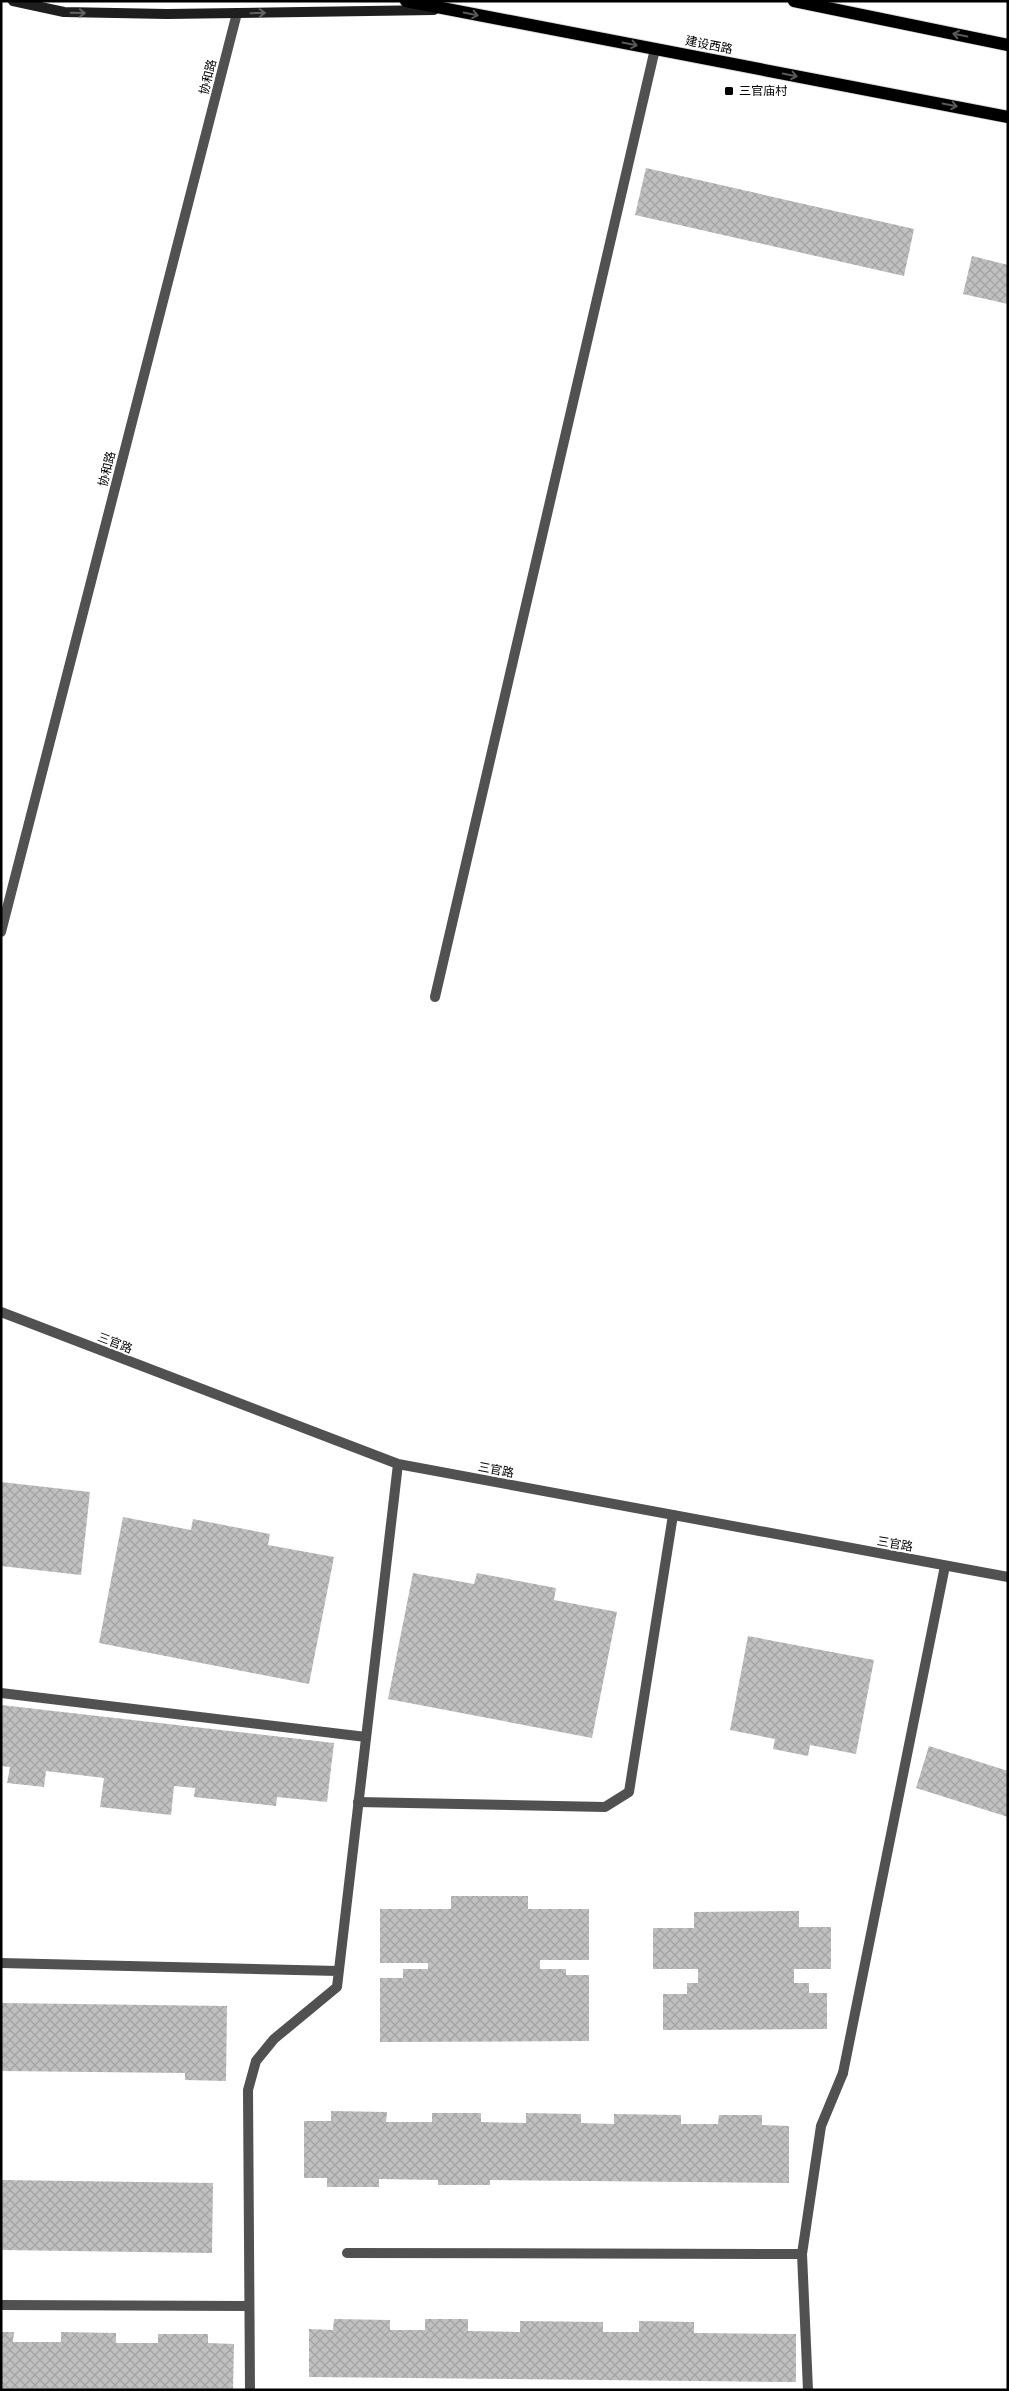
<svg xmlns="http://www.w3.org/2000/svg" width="1009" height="2391" font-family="'Source Sans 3','Noto Sans SC',sans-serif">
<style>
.building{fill:url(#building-cross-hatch)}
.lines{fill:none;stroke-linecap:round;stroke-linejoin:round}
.primary-casing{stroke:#dbdbdb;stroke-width:14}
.lane{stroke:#515151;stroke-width:10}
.street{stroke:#515151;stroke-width:10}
.secondary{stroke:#1e1e1e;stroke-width:10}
.primary{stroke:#000;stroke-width:12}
.oneway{stroke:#626262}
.oneway2{stroke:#595959}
.poi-dot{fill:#000;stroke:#fff;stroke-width:2}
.labels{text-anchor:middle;stroke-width:4;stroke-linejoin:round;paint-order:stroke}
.street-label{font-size:12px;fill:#000;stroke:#fff}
.poi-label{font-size:12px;fill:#000;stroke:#fff;text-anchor:start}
</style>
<defs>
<pattern id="building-cross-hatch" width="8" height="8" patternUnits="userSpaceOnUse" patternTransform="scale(1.25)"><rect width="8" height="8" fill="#c0c0c0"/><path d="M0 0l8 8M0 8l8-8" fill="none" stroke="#a3a3a3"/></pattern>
</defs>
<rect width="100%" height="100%" fill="#fff"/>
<path class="building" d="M646,168l268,61 -10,47 -269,-61z
M972,256l36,9v39l-45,-10z
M1,1482l89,10 -9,83 -80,-9z
M123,1517l68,13 2,-11 77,15 -2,11 66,12 -25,127 -210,-41z
M413,1573l61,11 3,-11 79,15 -2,12 63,12 -25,126 -204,-39z
M748,1636l126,24 -18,94 -46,-9 -2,11 -35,-7 2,-10 -45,-9z
M1,1705l333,38 -7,59 -50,-5 -1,9 -82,-9 1,-9 -21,-2 -3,29 -71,-8 4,-29 -58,-7 -2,16 -37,-4 3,-16 -9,-1z
M929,1746l79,25v46l-92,-29z
M451,1896h77v13h61v51h-49v9h26v6h23v66l-209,1v-64h23v-9h25v-6h-48v-54h71z
M799,1911v16h32v42h-37v14h15v10h18v36l-164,1v-36h24v-11h11v-14h-45v-41h41v-16z
M1,2003l226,3 -1,75 -41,-1v-7l-184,-2z
M331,2111l56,1 -1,10h46v-9h49v9l45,1v-10l55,1v9l33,1v-10l67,1v9h37l1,-9h43v10l27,1v57l-299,-3v5h-52v-5l-59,-1v8h-52v-9h-23v-57h27z
M1,2180l212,3 -1,70 -211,-3z
M334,2319l56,1v10h35v-11h43v12l52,1v-11l83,1v10h36v-11l55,1v11l102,1v48l-487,-5v-48l24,1z
M1,2332h13l-1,10h48v-10l55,1v10h42v-9h50v9l26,1 -1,46h-232z"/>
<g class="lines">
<defs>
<path id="primary" d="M406,1l602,116
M794,1l214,44"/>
</defs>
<use href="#primary" class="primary-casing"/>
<path class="lane" d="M435,997l220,-948
M1,1693l365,44
M358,1802l247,5 24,-15 44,-277
M347,2253l455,1
M1,2305l248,1
M808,2390l-6,-136 19,-128 22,-53"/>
<path class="street" d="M1,932l236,-919
M1,1312l397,152 610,113
M1,1963l337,8
M843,2073l102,-507
M250,2390l-2,-300 8,-29 18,-22 63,-52 61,-523"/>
<path class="secondary" d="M13,1l51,11 103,2 267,-4"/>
<use href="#primary" class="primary"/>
</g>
<defs><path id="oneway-shaft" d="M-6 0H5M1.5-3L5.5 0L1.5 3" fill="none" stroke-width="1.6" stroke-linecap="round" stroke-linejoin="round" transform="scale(1.25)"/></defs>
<g class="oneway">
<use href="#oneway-shaft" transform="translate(78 13) rotate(1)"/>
<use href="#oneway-shaft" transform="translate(258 13) rotate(-1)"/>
</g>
<g class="oneway2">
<use href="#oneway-shaft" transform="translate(471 14) rotate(11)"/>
<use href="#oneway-shaft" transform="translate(960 35) rotate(-168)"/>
<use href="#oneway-shaft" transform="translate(630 44) rotate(11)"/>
<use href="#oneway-shaft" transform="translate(790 75) rotate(11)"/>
<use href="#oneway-shaft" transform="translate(950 105) rotate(11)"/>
</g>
<rect class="poi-dot" x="724" y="86" width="10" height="10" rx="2.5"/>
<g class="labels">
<g class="street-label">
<text transform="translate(709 45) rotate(11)" y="4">建设西路</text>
<text transform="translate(208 77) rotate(-76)" y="4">协和路</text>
<text transform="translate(107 469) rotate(-76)" y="4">协和路</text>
<text transform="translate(115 1343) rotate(21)" y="4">三官路</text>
<text transform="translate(496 1470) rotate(11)" y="4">三官路</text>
<text transform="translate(895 1544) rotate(10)" y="4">三官路</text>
</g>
<g class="poi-label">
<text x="739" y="95">三官庙村</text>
</g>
</g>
<rect width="1009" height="2391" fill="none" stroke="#000000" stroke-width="5"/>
</svg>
